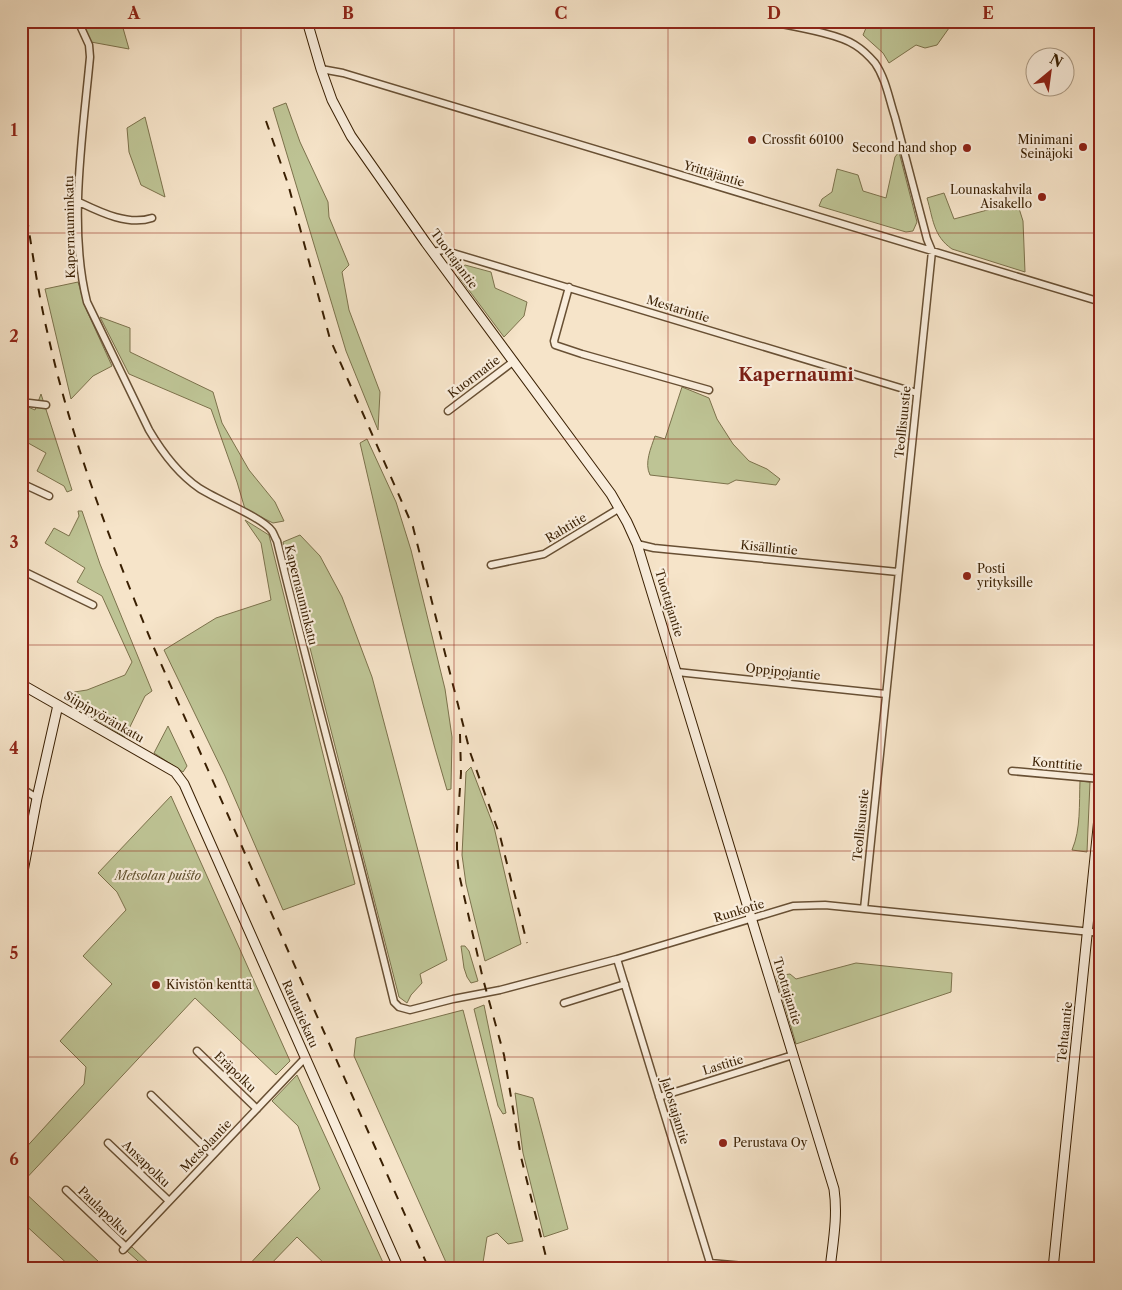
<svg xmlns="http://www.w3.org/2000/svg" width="1122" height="1290" font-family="'Libre Caslon Text',serif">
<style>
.green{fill:#bec495;stroke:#7c724c}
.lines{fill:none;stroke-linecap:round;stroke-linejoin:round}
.street-casing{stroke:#685034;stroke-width:9}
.secondary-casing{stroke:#391f02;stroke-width:11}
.street{stroke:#f9eddc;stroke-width:6}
.secondary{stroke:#f9eddc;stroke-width:9}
.rail{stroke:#391f02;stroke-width:2;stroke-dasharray:9 9;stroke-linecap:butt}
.grid{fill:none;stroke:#8f2418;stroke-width:1;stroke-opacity:0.55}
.poi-dot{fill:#8f2418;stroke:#f9eddc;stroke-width:2}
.labels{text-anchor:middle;stroke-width:4.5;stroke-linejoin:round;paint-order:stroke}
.poi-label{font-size:12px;fill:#391f02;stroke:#f9eddc;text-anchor:start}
.street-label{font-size:12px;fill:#391f02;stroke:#f9eddc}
.park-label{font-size:12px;font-style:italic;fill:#61512e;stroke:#f9eddc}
.district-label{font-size:18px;font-weight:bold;fill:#7a1f14;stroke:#f9eddc}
.neatline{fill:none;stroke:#8f2418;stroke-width:2}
.grid-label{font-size:16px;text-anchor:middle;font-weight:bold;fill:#8f2418}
</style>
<rect width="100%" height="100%" fill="#f6e4c9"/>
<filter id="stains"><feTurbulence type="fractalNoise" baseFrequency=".004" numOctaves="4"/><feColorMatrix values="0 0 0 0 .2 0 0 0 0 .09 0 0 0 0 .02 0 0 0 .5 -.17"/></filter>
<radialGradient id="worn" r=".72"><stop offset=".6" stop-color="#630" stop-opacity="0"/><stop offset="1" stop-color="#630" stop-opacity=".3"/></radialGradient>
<path class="green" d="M81,21h40l8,28 -38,-7z
M869,21h85l-17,24 -12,3 -9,-3 -27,18 -6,-10 -20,-18z
M286,103l14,39 28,60 1,15 20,48 -7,7 7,38 31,82 -2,38 -32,-79 -73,-243z
M145,117l20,80 -24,-12 -12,-33 -2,-24z
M899,152l18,70 -4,9 -7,1 -87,-26 3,-7 10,-7 5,-23 21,6 5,16 23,7 9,-41z
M944,193l10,26 63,-17 6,19 2,51 -73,-23c-19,-13 -19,-31 -25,-51z
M465,265l26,7 4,16 32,14 -3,14 -20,21 -45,-60 2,-9z
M78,282l9,29 25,55 -19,10 -22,23 -26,-110z
M100,317l30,11v24l83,40 9,31 27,47 26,32 9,19 -11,2 -28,-14 -8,-27 -26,-73 -82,-35z
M682,387l27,11 8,21 16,25 16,17 18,8 13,10 -4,6 -40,-5 -8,4 -78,-9c-6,-12 1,-27 5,-39l10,3z
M41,394l31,96 -5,2 -3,-6 -27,-15 9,-18 -25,-14v-25l5,-8 9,4z
M367,439l29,63 15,48 34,139 7,48 -1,52 -4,1c-34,-114 -60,-231 -87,-347z
M78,511h4l18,53 52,127 -7,5 -20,41 -61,-37 4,-7 19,-3 38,-15 7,-13 -30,-66 -25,-14 8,-14 -40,-25 9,-15 15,8 10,-20z
M245,520l24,15 86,349 -72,26 -58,-134 -61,-126 52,-32 55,-18 -10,-57z
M300,535l20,21 22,41 30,80 75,283 -27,14 2,9 -11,12 -4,8 -8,-6 -116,-455z
M168,726l19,40 -4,6 -29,-19z
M471,767l23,60 27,117 -36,17 -19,-77 -4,-29 4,-83z
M1080,781l10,1 -3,70 -15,-2c9,-21 7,-46 8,-69z
M171,796l119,265 -14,14 -81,-77 -174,186v-31l63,-69 2,-17 -26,-26 52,-57 -29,-28 43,-46 -9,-18 -19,-19z
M461,946h4l4,5 9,30 -7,2 -4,-6 -3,-9z
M856,963l96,10 -1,19 -155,52 -20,-68 14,-2 6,5z
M484,1005l22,108 -3,1 -5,-8 -24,-97z
M463,1010l60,231 -15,3 -11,-11 -10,4 -5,32h-33l-95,-213 2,-18z
M297,1075l89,194h-56l-33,-32 -31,32h-21l75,-80 -22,-63 -26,-25z
M515,1093l18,5 35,131 -24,8 -21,-84z
M21,1189l78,73 -7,7h-19l-52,-48z
M131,1247h1l23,22h-8l-20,-18z"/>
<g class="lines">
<defs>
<path id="street" d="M78,21l11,24 1,12c-7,76 -22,170 -3,245l62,128c13,22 28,43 50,58 16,11 63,29 73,43 2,3 3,7 5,10 37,154 80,307 117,461l5,5 11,3 43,-11 47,-9 117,-31 176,-53 32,-1 276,28
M766,21c23,5 71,12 89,24 8,5 14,11 20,18 11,16 14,36 20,54 11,41 21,81 32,122l5,12 -68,658
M321,69l22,4 758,229
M79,202c21,10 49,24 73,16
M433,252l10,-2 474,143
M569,287l-15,54 1,4 27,9 127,36
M21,402l25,3
M448,411l66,-50
M21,483l28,13
M637,544l17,4 244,24
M491,565l53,-11 76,-46
M21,570l72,35
M677,672l209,22
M1012,771l89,8
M21,788l16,10
M617,959l93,304 -1,6
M564,1003l61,-19
M197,1051l60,58
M151,1095l62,60
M659,1097l134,-42
M108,1143l61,58
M66,1190l60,57
M123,1250l183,-193
M710,1263l68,6"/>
<path id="secondary" d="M307,21l14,48 11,31 19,36 75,107 185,251 16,28 10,22 197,645c4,27 -1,53 -4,80
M21,684l154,88 9,12 215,485
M21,882l16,-84 21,-93
M1053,1269l48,-471"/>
</defs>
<use href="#street" class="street-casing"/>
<use href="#secondary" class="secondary-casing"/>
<use href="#street" class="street"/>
<use href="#secondary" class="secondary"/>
<path class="rail" d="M266,121l22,63 42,155 83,188 57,225 30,84 27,107
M21,182c9,51 15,103 27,153 24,108 64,211 106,313l275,621
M460,734l1,39 -4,58v24l2,19 24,105 21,76 17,102 28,112"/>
</g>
<path class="grid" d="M241,21v1248M454,21v1248M668,21v1248M881,21v1248M21,233h1080M21,439h1080M21,645h1080M21,851h1080M21,1057h1080"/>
<g class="poi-dot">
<circle cx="752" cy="140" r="5"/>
<circle cx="1083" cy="147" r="5"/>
<circle cx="967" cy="148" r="5"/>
<circle cx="1042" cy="197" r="5"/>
<circle cx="967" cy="576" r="5"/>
<circle cx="156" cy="985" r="5"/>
<circle cx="723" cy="1143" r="5"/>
</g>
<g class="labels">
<g class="poi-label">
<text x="762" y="144">Crossfit 60100</text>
<text x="1073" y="144" text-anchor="end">Minimani<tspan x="1073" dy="14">Seinäjoki</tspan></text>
<text x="957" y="152" text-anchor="end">Second hand shop</text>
<text x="1032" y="194" text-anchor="end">Lounaskahvila<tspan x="1032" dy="14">Aisakello</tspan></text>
<text x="977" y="573">Posti<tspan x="977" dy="14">yrityksille</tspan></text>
<text x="166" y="989">Kivistön kenttä</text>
<text x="733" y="1147">Perustava Oy</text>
</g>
<g class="street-label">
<text transform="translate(714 174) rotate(17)" y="4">Yrittäjäntie</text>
<text transform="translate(70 227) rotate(-91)" y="4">Kapernauminkatu</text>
<text transform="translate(454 259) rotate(54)" y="4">Tuottajantie</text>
<text transform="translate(678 309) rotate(17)" y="4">Mestarintie</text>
<text transform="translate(474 377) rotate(-37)" y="4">Kuormatie</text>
<text transform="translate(903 422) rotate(-84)" y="4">Teollisuustie</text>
<text transform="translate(566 528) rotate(-31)" y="4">Rahtitie</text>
<text transform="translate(769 548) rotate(6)" y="4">Kisällintie</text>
<text transform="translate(301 595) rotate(76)" y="4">Kapernauminkatu</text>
<text transform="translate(669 603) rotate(73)" y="4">Tuottajantie</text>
<text transform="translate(783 672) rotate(6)" y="4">Oppipojantie</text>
<text transform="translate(104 717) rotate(30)" y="4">Siipipyöränkatu</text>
<text transform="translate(1057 764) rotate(5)" y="4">Konttitie</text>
<text transform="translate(861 825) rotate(-84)" y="4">Teollisuustie</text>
<text transform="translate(739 911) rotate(-17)" y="4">Runkotie</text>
<text transform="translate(787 991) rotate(73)" y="4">Tuottajantie</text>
<text transform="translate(300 1014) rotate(66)" y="4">Rautatiekatu</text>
<text transform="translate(1065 1032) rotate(-84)" y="4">Tehtaantie</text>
<text transform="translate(723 1065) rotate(-17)" y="4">Lastitie</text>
<text transform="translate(235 1072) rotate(44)" y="4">Eräpolku</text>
<text transform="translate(675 1111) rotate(73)" y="4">Jalostajantie</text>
<text transform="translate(206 1146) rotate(-46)" y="4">Metsolantie</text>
<text transform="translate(146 1164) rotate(44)" y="4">Ansapolku</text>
<text transform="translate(103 1211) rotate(44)" y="4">Paulapolku</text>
</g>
<g class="park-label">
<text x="158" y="880">Metsolan puisto</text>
</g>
<g class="district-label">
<text x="796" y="381">Kapernaumi</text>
</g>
</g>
<rect width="1122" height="1290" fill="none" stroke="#f6e4c9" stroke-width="55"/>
<g transform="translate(1050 72) rotate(29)"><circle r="24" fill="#f9eddc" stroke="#ac9b85"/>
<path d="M0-4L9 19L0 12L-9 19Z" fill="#8f2418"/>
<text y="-8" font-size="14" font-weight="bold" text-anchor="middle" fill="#391f02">N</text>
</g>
<rect x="28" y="28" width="1066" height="1234" class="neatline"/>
<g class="grid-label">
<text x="134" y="19">A</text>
<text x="348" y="19">B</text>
<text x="561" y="19">C</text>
<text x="774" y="19">D</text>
<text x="988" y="19">E</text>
<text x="14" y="136">1</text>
<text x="14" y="342">2</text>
<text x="14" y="548">3</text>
<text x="14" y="754">4</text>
<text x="14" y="959">5</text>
<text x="14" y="1165">6</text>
</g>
<rect width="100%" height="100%" filter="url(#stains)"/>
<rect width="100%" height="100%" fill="url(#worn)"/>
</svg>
